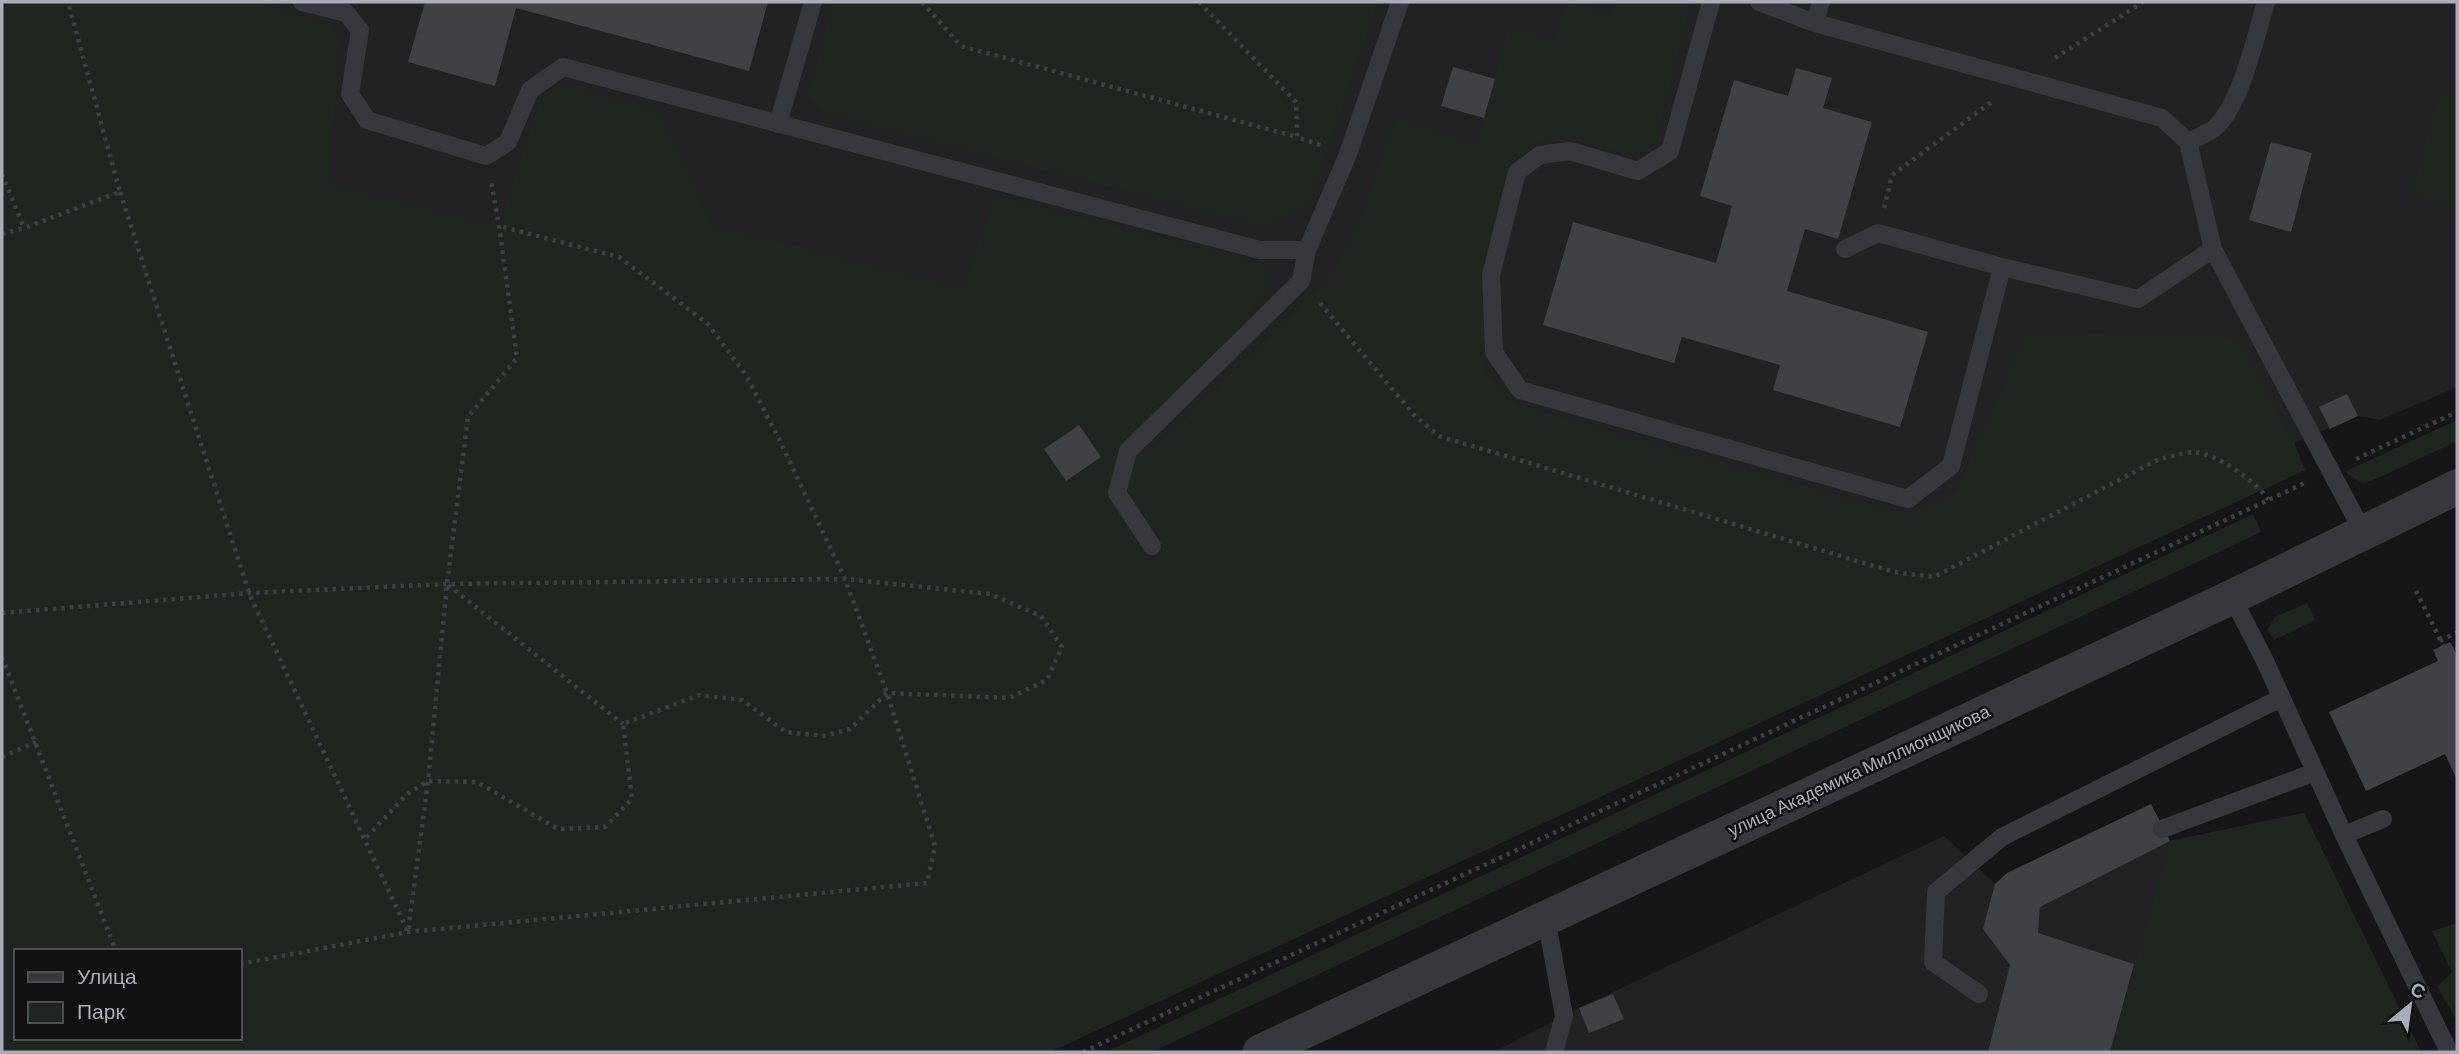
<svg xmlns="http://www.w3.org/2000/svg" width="2459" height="1054" font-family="Barlow,sans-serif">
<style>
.built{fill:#222225}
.green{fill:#1e261f;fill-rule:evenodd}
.building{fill:#404145}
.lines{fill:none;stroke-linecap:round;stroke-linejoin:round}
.path{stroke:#3d3f44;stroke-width:4.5;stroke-dasharray:3.5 5;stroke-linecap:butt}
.lane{stroke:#37383d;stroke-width:18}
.street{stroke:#37383d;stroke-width:35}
.labels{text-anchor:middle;stroke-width:5;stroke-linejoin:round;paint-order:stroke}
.street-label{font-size:18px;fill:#a8adb8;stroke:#111113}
</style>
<rect width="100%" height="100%" fill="#161618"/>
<path class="built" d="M2,2h2455v385l-77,33 -22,-4 -64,27 11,27 -1255,582 -810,-14v-87h-224z
M2151,804l11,25 8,12 134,-28 117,239h-927l85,-44 365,-172 51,48 12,-11z"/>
<path class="green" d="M2,2h252l78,21 10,16 -14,143 171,44 40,-125 22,-18 96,26 56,115 249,63 33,-93 268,69 4,29 -122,166 182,-180 24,-38 45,-125 81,30 32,-120 45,13 12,-36 45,12 4,-12h67l8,2 -34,140 -20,14 -63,-18 -38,3 -26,22 -27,109 4,100 35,31 384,109 50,-22 71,-160 212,5 56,106 11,27 -1255,582h-1048zM16,951h224v87h-224z
M833,2h545l-69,204 -45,21 -441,-113 -16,-18z
M2439,91l18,5v113l-47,-13z
M2457,420v21l-81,38 -13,4 -19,-11z
M2253,514l8,18 -1109,520h-46z
M2307,603l8,17 -41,20 -7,-10 8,-13z
M2304,813l117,239h-311l60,-211z
M2457,923v98l-20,-34 15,-15 -20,-41z"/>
<path class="building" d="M425,2h343l-19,69 -233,-63 -21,78 -87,-24z
M1453,67l42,12 -11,39 -43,-12z
M1796,68l36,10 -9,30 49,14 -34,117 -33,-10 -18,62 141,41 -28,95 -127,-37 7,-25 -98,-28 -8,26 -131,-38 30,-103 143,41 16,-57 -32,-10 34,-116 54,16z
M2271,142l41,11 -21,79 -42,-12z
M2347,394l11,22 -28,13 -11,-22z
M1079,425l22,32 -35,24 -22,-32z
M2450,642l7,13v125l-12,-26 -79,37 -37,-79 109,-51 -5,-11z
M2151,804l19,37 -130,66 -2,26 96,31 -24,88h-122l22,-87 -27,-36 12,-45 12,-11z
M1613,994l11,25 -35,14 -10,-25z"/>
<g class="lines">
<path class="path" d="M922,2l39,44 336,91
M1199,2l97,100 1,35 26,9
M2055,58l88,-56
M2,174l22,54
M120,192l129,401 159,339 20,-151 19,-197 21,-167 49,-59 -18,-132 -8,-45
M1884,208l8,-33 101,-74
M2,234l22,-6 96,-36 -52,-190
M1320,303l94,112 25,21 455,136 40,5 225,-118c11,-2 23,-6 34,-7 21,0 65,30 75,48
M2356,459l101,-47
M448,585l175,139
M2416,591l27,54
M2,613l247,-20 198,-9 398,-5 145,15 51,22 21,31 -15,33 -38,18 -122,-5 -37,36 -26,7 -38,-4 -44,-32 -43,-5 -76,29 9,75 -27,28 -47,2 -81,-47 -49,-1 -21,13 -41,44
M2440,641l17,-9
M2,657l114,294
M2,757l34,-15
M240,964l168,-32 519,-49 8,-37 -48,-153 -42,-114 -66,-140 -33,-64 -39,-52 -88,-66 -120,-31
M1083,1052l1224,-570"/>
<path class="lane" d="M302,2l44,11 14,17 -10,64 17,26 119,36 22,-14 22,-52 33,-23 697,183h47l41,-96 52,-152
M1711,2l-41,149 -32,20 -68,-20 -30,4 -23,17 -26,103 3,77 26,38 388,109 43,-33 51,-199 136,32 75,-50
M1759,2l56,21 347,95 26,24 25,107 150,283
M1815,23l6,-21
M778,124l35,-122
M2188,142c8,-4 18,-8 25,-13 27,-19 43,-95 53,-127
M1845,249l33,-16 124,34
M1152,546l-35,-53 11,-42 173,-170 6,-31
M2232,597l32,62 80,176 105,217
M2162,829l153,-57
M2344,835l39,-16
M1546,918l18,98 -10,36
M1979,994l-46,-32 3,-70 66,-55 279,-139"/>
<path class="street" d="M1260,1052l972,-455 225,-110"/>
</g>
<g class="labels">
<g class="street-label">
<text transform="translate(1859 771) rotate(-25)" y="6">улица Академика Миллионщикова</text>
</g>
</g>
<rect width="2459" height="1054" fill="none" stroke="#a8adb8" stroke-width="7"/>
<rect x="14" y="949" width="228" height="91" fill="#111113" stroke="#4d4f55" stroke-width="2"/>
<rect x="28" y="972" width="35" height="10" fill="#37383d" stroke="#4d4f55" stroke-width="2"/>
<text x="77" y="984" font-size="21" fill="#a8adb8">Улица</text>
<rect x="28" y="1002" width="35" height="21" fill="#1e261f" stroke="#4d4f55" stroke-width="2"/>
<text x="77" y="1019" font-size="21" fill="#a8adb8">Парк</text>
<g transform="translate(2410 1005) rotate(29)" stroke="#111113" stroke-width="5" paint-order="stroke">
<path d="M0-5L12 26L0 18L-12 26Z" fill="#a8adb8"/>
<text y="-10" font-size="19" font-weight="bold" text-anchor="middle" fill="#a8adb8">С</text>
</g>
</svg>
